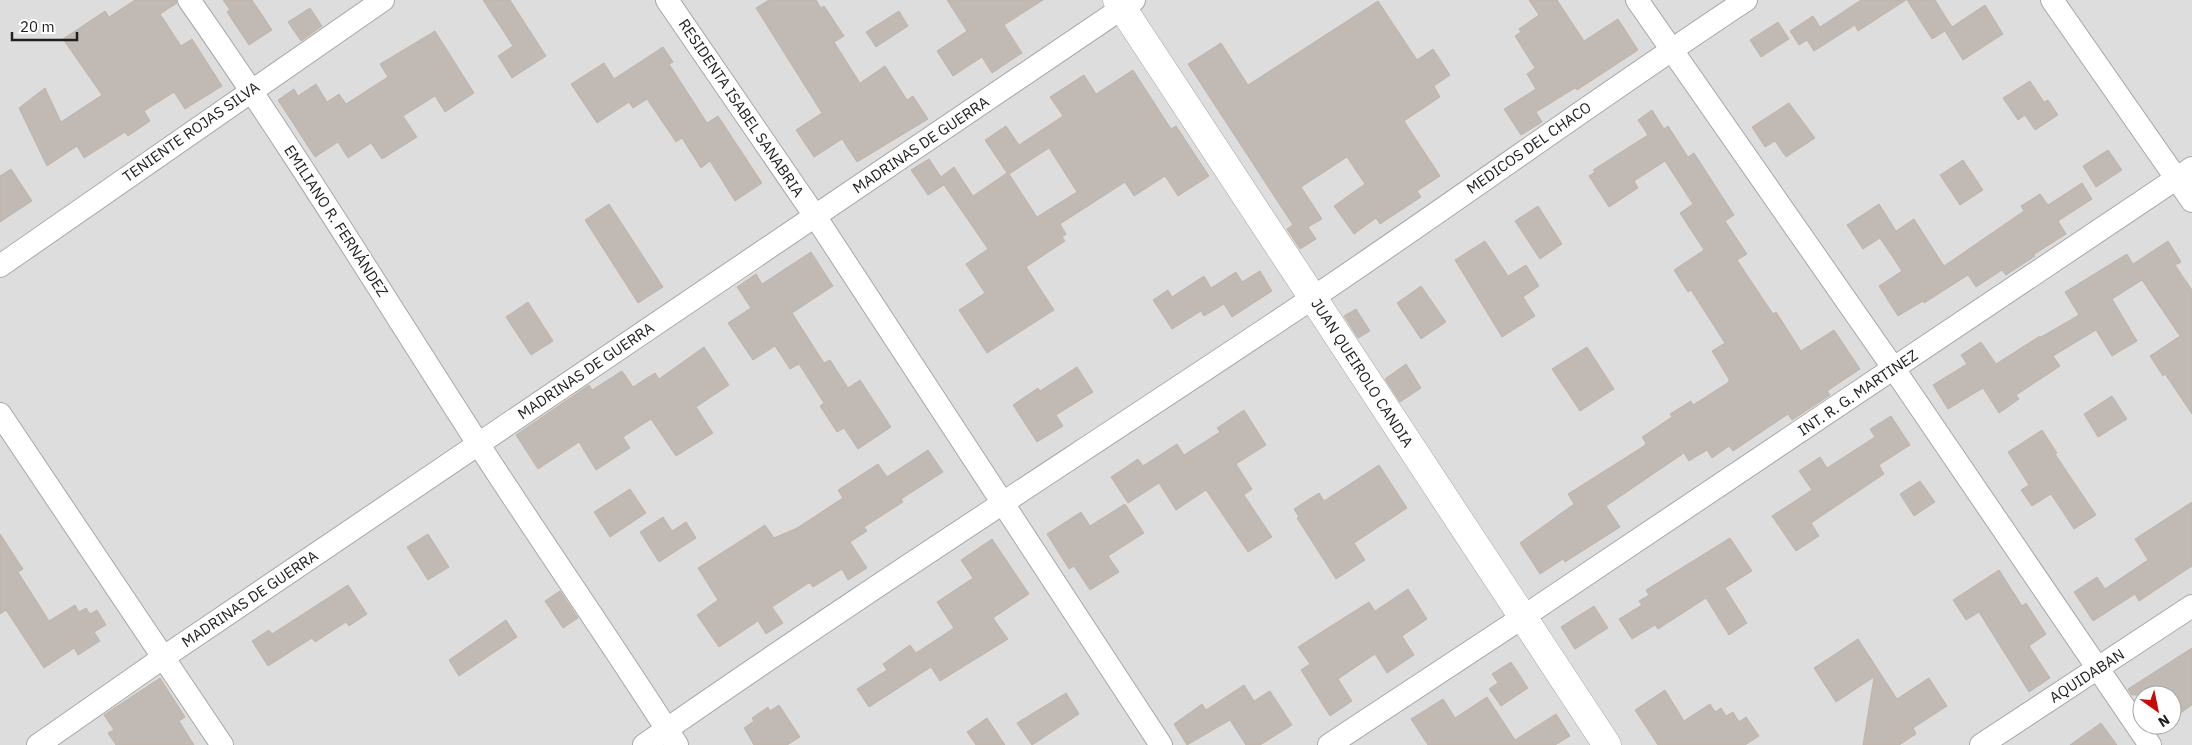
<svg xmlns="http://www.w3.org/2000/svg" width="2192" height="745" font-family="'IBM Plex Sans',sans-serif">
<style>
.residential{fill:#dedddd;fill-rule:evenodd}
.building{fill:#c1b9b3;stroke:#c1b4a9;fill-rule:evenodd}
.lines{fill:none;stroke-linecap:round;stroke-linejoin:round}
.minor-casing{stroke:#a7a7a7;stroke-width:24}
.tertiary-casing{stroke:#a7a7a7;stroke-width:29}
.minor{stroke:#fff;stroke-width:22}
.tertiary{stroke:#fff;stroke-width:28}
.labels{text-anchor:middle;stroke-width:4;stroke-linejoin:round;paint-order:stroke}
.street-label{font-size:15px;fill:#202020;stroke:#fff}
</style>
<rect width="100%" height="100%" fill="#f0ede7"/>
<path class="residential" d="M0,0h2192v745h-2192zM2142,695h30v30h-30z"/>
<path class="building" d="M135,0h41l1,3 -17,11 21,32 11,-7 30,47 -37,23 -11,-17 -30,19 6,10 -22,15 -3,-4 -41,26 -7,-12 -30,20 -28,-58 26,-20 16,34 41,-27 -39,-56 42,-28 4,6z
M223,0h29l20,30 -23,15 -22,-33 3,-2z
M483,0h27l36,56 -34,22 -14,-22 15,-10z
M769,0h47l5,8 3,-2 20,30 -10,6 26,41 25,-17 22,34 6,-4 15,23 -71,43 -15,-23 -28,18 -18,-27 26,-17 -66,-105z
M947,0h96l-39,25 18,28 -30,20 -10,-16 -29,19 -16,-25 30,-20z
M1529,0h28l27,41 34,-22 20,31 -61,40 -2,-2 -39,24 6,10 -21,13 -17,-26 32,-20 -9,-15 8,-6 -20,-32 6,-4 -2,-3 20,-14z
M1861,0h45l-48,31 -3,-6 -41,26 -7,-11 -8,5 -9,-14 23,-15 7,11z
M1907,0h28l17,27 33,-22 18,29 -40,26 -18,-29 -13,8z
M1378,1l39,59 16,-11 17,26 -16,11 6,11 -36,24 36,55 -23,15 4,6 -41,27 -4,-6 -22,16 -20,-28 31,-22 -18,-27 -46,30 21,32 -14,8 8,12 -16,10 -13,-20 6,-4 -105,-161 33,-21 27,42z
M310,8l12,18 -21,15 -13,-19z
M899,11l9,15 -32,21 -10,-15z
M1778,22l11,17 -28,18 -11,-17z
M435,31l39,62 -29,19 -10,-16 -32,20 14,21 -35,22 -11,-16 -23,15 -10,-16 -23,15 -37,-57 16,-11 4,7 18,-12 11,18 12,-8 7,10 42,-27 -8,-13z
M663,47l10,15 -4,2 38,59 11,-7 44,67 -27,18 -25,-40 -9,7 -19,-30 -6,4 -29,-43 -14,9 -4,-6 -32,21 -26,-39 33,-21 10,16z
M1133,70l38,59 5,-3 33,50 -31,20 -13,-20 -31,20 -9,-14 -65,42 6,10 -4,3 3,4 -39,26 28,43 -67,43 -28,-43 26,-17 -19,-29 22,-15 -44,-64 -16,10 -17,-25 18,-11 12,18 13,-10 19,29 34,-23 -22,-33 21,-14 13,19 44,-29 -13,-19 34,-22 12,19zM1049,148l28,44 -40,25 -28,-43z
M2030,81l14,21 4,-2 10,15 -23,15 -10,-15 -7,5 -15,-22z
M1789,103l26,35 -29,19 -11,-16 -10,6 -13,-20z
M1652,110l12,19 4,-3 20,31 6,-4 40,62 -9,6 22,33 -10,6 36,54 3,-2 25,39 33,-21 26,39 -33,22 3,4 -38,25 -4,-6 -55,37 -4,-5 -17,12 -5,-8 -18,11 -5,-8 -78,53 14,21 -55,35 -2,-3 -23,15 -20,-31 54,-39 -6,-10 76,-48 2,-3 -4,-6 30,-20 -2,-3 21,-13 2,4 36,-23v-3l-17,-28 13,-8 -34,-53 -3,2 -14,-22 30,-20 -24,-37 13,-9 -28,-43 -31,20 4,7 -29,19 -20,-31 6,-4 -2,-2 55,-35 -10,-15z
M2108,150l14,20 -26,17 -13,-21z
M1963,160l20,30 -23,15 -20,-30z
M11,169l21,32 -32,21v-46z
M2082,183l10,16 -34,22 8,13 -33,21 2,1 -29,19 -4,-5 -26,17 -8,-12 -44,28 -1,-2 -25,15 -19,-30 23,-15 -22,-33 -17,11 -16,-24 32,-21 17,27 18,-12 30,47 80,-55 -3,-5 19,-12 8,11z
M609,204l54,83 -25,16 -53,-83z
M1538,206l24,38 -22,15 -25,-38z
M1485,241l23,35 18,-11 13,21 -16,11 12,19 -33,21 -47,-77z
M2168,241l13,21 -6,3 17,25v124l-27,-40 -2,2 -13,-20 30,-20 -38,-56 -30,19 25,42 -25,15 -16,-26 -43,26 7,10 -44,29 3,4 -20,14 -16,-25 -35,21 -15,-24 34,-21 -6,-9 20,-13 15,22 44,-28 1,1 38,-22 -14,-23 62,-38 6,10z
M811,252l22,34 -41,27 32,50 6,-3 18,28 12,-8 31,47 -33,22 -14,-21 -7,4 -17,-26 4,-3 -25,-39 -9,5 -15,-23 -22,14 -25,-37 23,-15 -14,-21 19,-13 6,10z
M1260,271l12,20 -40,26 -8,-13 -20,12 -3,-5 -29,18 -19,-29 15,-10 4,7 32,-21 7,12 25,-16 6,10z
M1421,286l25,36 -25,17 -24,-36z
M528,302l25,39 -22,14 -25,-38z
M1356,309l14,22 -12,7 -14,-22z
M704,347l25,38 -33,22 17,26 -37,23 -25,-37 -28,18 7,11 -34,22 -17,-28 -41,27 -22,-34 73,-50 3,5 30,-19 11,16 22,-14 4,6z
M1587,347l27,42 -34,22 -28,-42z
M1406,364l15,24 -21,14 -15,-23z
M1077,367l16,25 -37,23 7,11 -26,16 -24,-37 25,-17 2,3z
M2112,396l15,23 -29,18 -14,-23z
M1244,410l22,35 -30,19 16,25 -8,6 28,42 -24,15 -42,-62 -30,20 -17,-27 -31,20 -17,-26 27,-18 5,7 34,-22 7,11 36,-23 -3,-4z
M1891,416l19,29 -31,20 5,9 -73,49 8,13 -23,15 -24,-35 40,-26 -13,-19 21,-14 7,11 48,-31 -5,-8z
M2042,430l15,23 -2,1 41,61 -22,14 -23,-35 -19,12 -11,-16 8,-5 -21,-33z
M928,450l15,22 -42,27 2,3 -39,25 3,4 -17,11 17,26 -19,12 -6,-11 -29,18 -3,-4 -3,1 -35,23 11,16 -17,11 -8,-13 -39,26 -22,-32 21,-15 -20,-32 67,-43 9,13 23,-10 46,-30 -5,-8 40,-26 9,13z
M1379,465l28,43 -53,35 11,17 -29,19 -39,-61 2,-1 -5,-8 25,-16 5,8z
M1920,481l15,21 -21,14 -14,-22z
M630,489l16,24 -36,24 -16,-25z
M2192,502v64l-53,35 -4,-7 -42,27 -19,-29 23,-15 8,12 43,-29 -13,-21z
M1125,504l19,29 -36,23 11,16 -29,18 -16,-24 -5,3 -22,-35 34,-22 9,14z
M663,517l9,14 14,-9 10,16 -37,24 -19,-30z
M0,534l23,35 -5,3 31,49 26,-16 4,7 7,-4 4,6 7,-4 9,15 -12,7 6,9 -22,14 -4,-7 -30,20 -38,-58 -6,4z
M428,534l21,33 -21,13 -21,-33z
M1730,538l22,33 -27,17 22,35 -18,12 -23,-37 -48,31 -3,-4 -23,14 -13,-20 23,-14 -3,-4 10,-6 -3,-5z
M992,539l37,55 -36,24 15,21 -68,42 -9,-14 -62,40 -12,-18 30,-19 -4,-6 27,-19 6,8 38,-25 -17,-26 36,-24 -12,-18z
M1999,570l23,36 4,-3 20,31 -17,12 21,32 -21,14 -50,-80 -13,8 -13,-20z
M348,585l19,29 -18,12 -3,-4 -31,20 -3,-4 -44,28 -16,-25 17,-11 3,4z
M1408,589l19,30 -25,17 12,19 -27,18 -12,-19 -37,25 14,22 -22,15 -29,-46 9,-6 -12,-17 71,-45 6,9z
M560,591l18,27 -15,10 -18,-27z
M1594,606l14,22 -33,21 -14,-22z
M506,620l11,17 -58,39 -10,-16z
M1858,639l39,60 32,-21 18,28 -34,22 3,6 -17,11h-36l11,-68 -38,25 -22,-34z
M2192,648v57l-13,9 -7,-12v-7h-40l-4,-6z
M1511,662l17,26 -27,18 -12,-17 9,-6 -6,-9z
M160,678l25,39 -6,4 15,24h-78l-8,-12 6,-3 -10,-15z
M1244,685l10,16 16,-10 22,34 -32,20h-14l-16,-25 -43,25 -13,-21 28,-20 4,6z
M1665,690l19,31 26,-17 5,8 6,-4 5,8 7,-4 6,10 7,-5 13,19 -14,9h-87l-23,-35z
M1066,693l13,21 -47,31 -15,-22z
M1487,697l28,43 41,-26 14,22 -15,9h-127l-17,-26 32,-20 12,19z
M779,705l21,32 -13,8h-33l-10,-17 10,-7 -2,-3 16,-11 2,4z
M987,718l18,27h-29l-9,-13z
M2101,723l16,22h-47z"/>
<g class="lines">
<defs>
<path id="minor" d="M189,0c101,144 193,294 288,442 66,102 135,201 200,303
M667,0l148,216 346,529
M1637,0l257,369 256,376
M2052,0l140,201
M0,266l383,-266
M0,414l222,331
M38,745l126,-88 970,-657
M644,745c219,-153 445,-297 667,-446 146,-98 288,-202 435,-299
M1329,745l194,-128 669,-449
M1981,745l211,-139"/>
<path id="tertiary" d="M1117,0l490,745"/>
</defs>
<use href="#minor" class="minor-casing"/>
<use href="#tertiary" class="tertiary-casing"/>
<use href="#minor" class="minor"/>
<use href="#tertiary" class="tertiary"/>
</g>
<g class="labels">
<g class="street-label">
<text transform="translate(741 108) rotate(56)" y="5">RESIDENTA ISABEL SANABRIA</text>
<text transform="translate(191 132) rotate(-35)" y="5">TENIENTE ROJAS SILVA</text>
<text transform="translate(921 145) rotate(-34)" y="5">MADRINAS DE GUERRA</text>
<text transform="translate(1529 148) rotate(-35)" y="5">MEDICOS DEL CHACO</text>
<text transform="translate(336 221) rotate(57)" y="5">EMILIANO R. FERNÁNDEZ</text>
<text transform="translate(586 371) rotate(-34)" y="5">MADRINAS DE GUERRA</text>
<text transform="translate(1362 373) rotate(57)" y="5">JUAN QUEIROLO CANDIA</text>
<text transform="translate(1858 393) rotate(-34)" y="5">INT. R. G. MARTINEZ</text>
<text transform="translate(250 599) rotate(-34)" y="5">MADRINAS DE GUERRA</text>
<text transform="translate(2087 676) rotate(-33)" y="5">AQUIDABAN</text>
</g>
</g>
<g transform="translate(2157 710) rotate(147)"><circle r="24" fill="#ffffff" stroke="#a6a6a6"/>
<path d="M0-4L9 19L0 12L-9 19Z" fill="#c70908"/>
<text y="-8" font-size="14" font-weight="bold" text-anchor="middle" fill="#202020">N</text>
</g>
<path d="M12 32v8h65v-8" fill="none" stroke="#202020" stroke-width="2.5"/>
<text x="20" y="32" font-size="15" fill="#202020" stroke="#ffffff" stroke-width="4" paint-order="stroke">20 m</text>
</svg>
